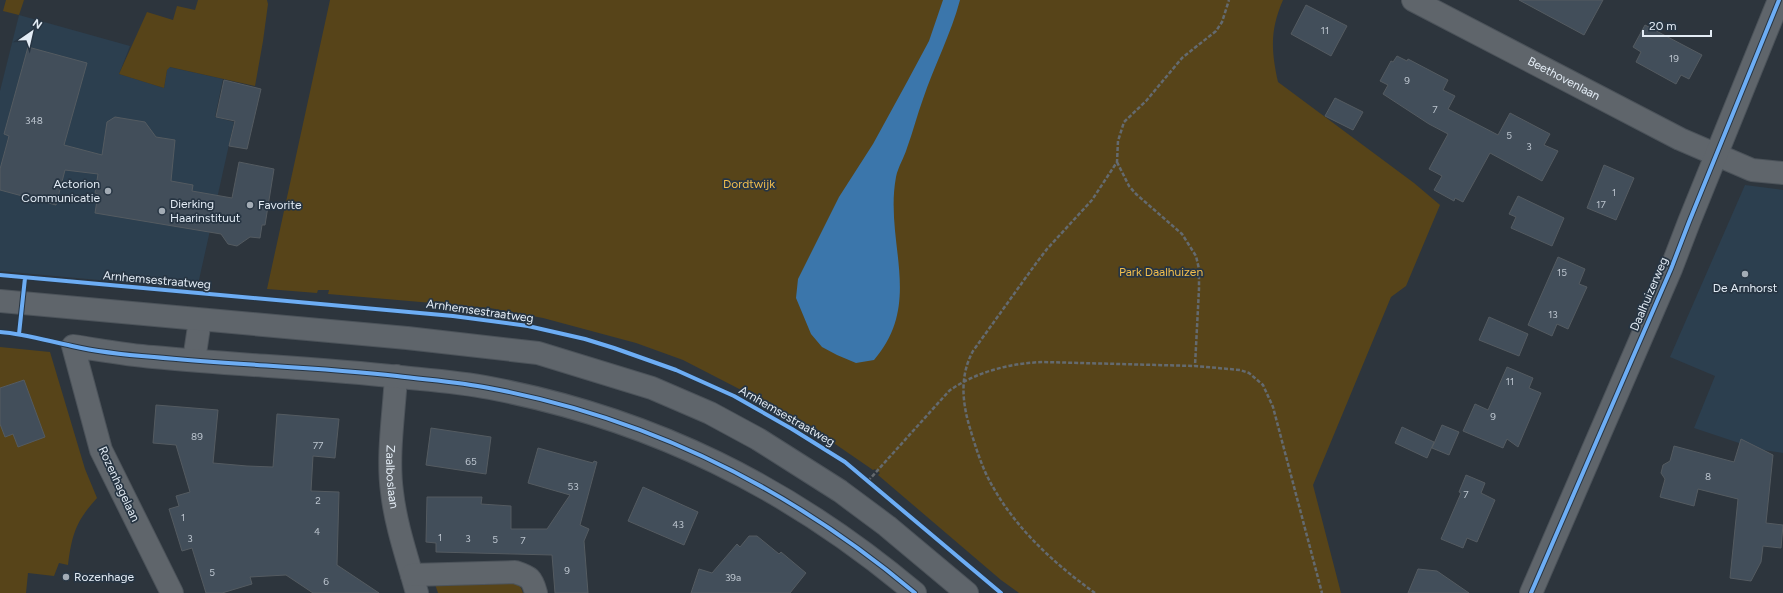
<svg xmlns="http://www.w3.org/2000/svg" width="1783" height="593" font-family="Figtree,sans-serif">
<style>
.built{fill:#2c3f4f}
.green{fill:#574419}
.water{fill:#3b76ab}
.building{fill:#424e5a;stroke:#545b61}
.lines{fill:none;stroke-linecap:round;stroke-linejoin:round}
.minor-casing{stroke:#4c535a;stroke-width:24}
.secondary-casing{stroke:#4c535a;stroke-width:24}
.path{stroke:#646a6f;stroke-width:2.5;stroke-dasharray:4 2;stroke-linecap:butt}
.minor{stroke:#5f656b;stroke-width:22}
.secondary{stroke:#5f656b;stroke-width:22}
.cycleway-casing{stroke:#273543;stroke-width:6}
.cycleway{stroke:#6dadf4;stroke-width:4}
.poi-dot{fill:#a3acb5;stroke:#273543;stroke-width:1.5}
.labels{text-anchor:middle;stroke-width:3.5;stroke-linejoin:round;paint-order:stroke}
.number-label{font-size:10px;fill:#bbc4ce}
.street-label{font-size:12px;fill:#e3ecf5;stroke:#273543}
.poi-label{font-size:12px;fill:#e3ecf5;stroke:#273543;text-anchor:start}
.park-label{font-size:12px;fill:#f2be4d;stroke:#273543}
</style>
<rect width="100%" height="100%" fill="#2d353d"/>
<path class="built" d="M19,15l111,31 -11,28 45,14 3,-18 2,-3 54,12 -8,38 19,5 -37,167 -197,-18v-180z
M1745,185l38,5v263l-26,-4 -63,-21 21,-52 -45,-19z"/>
<path class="green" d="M6,0h18l-5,15 -16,-4z
M198,0h69l1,4 -5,37 -8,45 -85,-19 -3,3 -3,18 -45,-14 28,-62 26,8 4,-14 18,4z
M330,0h953c-13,30 -12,50 -5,82l136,101 26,22 -34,81 -15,11 -78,188 28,108h-322l-18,-13 -123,-105 2,-2 -5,-4 -2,1 -64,-44 -25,-14 -101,-52 -47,-17 -93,-25 -53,-10 -162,-14 1,-4h-11l-1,3 -50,-4z
M0,347l50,5 35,117 12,29c-21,23 -25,36 -29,67l-9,-2 -5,13 -26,-3 -2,20h-26z
M514,580l7,8 2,5h-85l-3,-9z"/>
<path class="water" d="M943,0h17c-9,34 -26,66 -37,99 -6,16 -10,33 -16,49 -3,10 -9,19 -11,29 -12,65 28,125 -22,183l-18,3 -19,-8 -15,-8 -11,-13 -15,-36 2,-19 41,-82 34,-53 34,-62 22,-41z"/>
<path class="building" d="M1519,0h84l-19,35z
M1306,5l41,21 -16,30 -40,-22z
M1645,25l57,30 -13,24 -8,-4 -5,9 -40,-22 5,-10 -8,-5z
M28,47l59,16 -23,82 38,10 5,-33 8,-5 30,5 11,15 19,3 -4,41 22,4 -1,6 40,7 7,-36 35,7 -9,56h-3l-2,13 -10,-1 -13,9 -9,-2 -7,-10 -126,-21 3,-19 -3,-1 3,-19 -33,-4 -9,35 -56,-15v-21l9,-33 -5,-2z
M1397,56l10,5 1,-2 40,21 -5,10 12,6 -7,13 50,26 12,-22 40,21 -6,11 14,6 -16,30 -52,-28 -27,49 -8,-4 -1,3 -20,-11 8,-14 -13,-7 19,-35 -19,-10 -46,-30 5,-9 -8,-4 11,-20 2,1z
M224,80l37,9 -14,60 -18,-3 6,-25 -19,-4z
M1335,98l28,14 -10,18 -28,-14z
M1604,165l30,13 -18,42 -29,-12z
M1518,196l46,22 -12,28 -41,-18 5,-11 -7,-3z
M1558,257l27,12 -6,15 8,3 -19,42 -11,-5 -5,12 -24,-11z
M1489,317l39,17 -9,22 -40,-16z
M1507,367l26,11 -4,10 12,5 -23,54 -11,-8 -4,9 -40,-17 12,-27 13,6z
M24,380l21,57 -27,10 -5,-13 -8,3 -5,-13v-36z
M156,405l62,5 -5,53 34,3 26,1 4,-53 62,5 -4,39 -22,-2 -2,35 28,1 -2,73 42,28h-66l-27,-18 -36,2 2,7 -30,9h-16l-14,-45 -10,3 -13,-42 10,-3 -3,-10 14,-4 -14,-47 -23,-2z
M1442,425l17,7 -10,23 -17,-7z
M1402,427l32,15 -7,16 -32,-15z
M431,428l60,9 -5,37 -60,-9z
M1741,439l32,16 -7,68 17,2 -2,23 -18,-2 -2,16 -10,19 -21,-3 8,-79 -40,-10 -4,17 -34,-9 5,-18 -4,-6 2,-8 7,-4 4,-15 60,16z
M538,448l55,15 1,-2 3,1 -17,63 9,4 -5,12 4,52h-33l-3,-38 -116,-3v-9l-10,-1 1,-45h55l-1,7 30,2v23h36l23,-34 -42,-12z
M1466,475l19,8 -4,10 14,7 -18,42 -10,-4 -4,10 -22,-9 20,-46 -2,-1z
M643,487l55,25 -14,33 -56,-24z
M749,536h8l22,18 2,-2 25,21 -16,20h-99l8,-24 13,4 25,-29 3,3z
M1418,569l19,2 32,22h-61z"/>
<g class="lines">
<defs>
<g id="minor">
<path id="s1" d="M1413,0l267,139 72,31 31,3"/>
<path d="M194,360l6,-40"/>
<path id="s2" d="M396,376c-2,38 -9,79 -4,116 4,35 16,68 25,101"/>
<path d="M412,575l103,-3c15,5 17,6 21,21"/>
<path d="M172,593l-71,-143 -28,-104c27,4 54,9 80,11 83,8 165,11 247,20 30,3 60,5 90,11 162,31 299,99 425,205"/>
</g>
<path id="secondary" d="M0,301l407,37 131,15 114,35 58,25 48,26 82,52 47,35 80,67
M1531,593l140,-324 18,-47 90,-222"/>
</defs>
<use href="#minor" class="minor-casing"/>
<use href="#secondary" class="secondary-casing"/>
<path class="path" d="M1117,162l12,24 7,8 46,40 14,22 3,13v20l-4,77
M868,481l81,-90c26,-19 62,-28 94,-29l152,4 45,4 9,3 14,12 10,22 49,186
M1095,593c-39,-28 -78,-63 -102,-106 -11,-18 -18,-42 -24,-62 -7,-25 -9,-50 4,-74l64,-89 10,-13 45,-49 25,-38 1,-21 6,-19 22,-21 36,-43 34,-27 6,-9 7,-22"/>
<use href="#minor" class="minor"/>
<use href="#secondary" class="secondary"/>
<defs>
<path id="cycleway" d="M0,275l453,41 75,10 57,13 29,9 62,22 58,26 58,33 53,33 156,131
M0,332c25,2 48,9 72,14 26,6 55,9 82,11 81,8 162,10 243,19 31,4 62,6 92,12 162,30 301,100 426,205
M19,334l6,-56
M1531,593l140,-324 18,-47 90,-222"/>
</defs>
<use href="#cycleway" class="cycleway-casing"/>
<use href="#cycleway" class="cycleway"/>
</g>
<g class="poi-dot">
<circle cx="108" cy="191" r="4"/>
<circle cx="250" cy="205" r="4"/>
<circle cx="162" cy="211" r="4"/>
<circle cx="1745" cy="274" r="4"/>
<circle cx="66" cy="577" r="4"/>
</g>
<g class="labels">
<g class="number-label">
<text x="1325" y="34">11</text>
<text x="1674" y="62">19</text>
<text x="1407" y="84">9</text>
<text x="1435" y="113">7</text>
<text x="34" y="124">348</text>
<text x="1509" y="139">5</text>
<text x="1529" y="150">3</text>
<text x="1614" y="196">1</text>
<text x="1601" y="208">17</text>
<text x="1562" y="276">15</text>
<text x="1553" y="318">13</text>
<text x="1510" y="385">11</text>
<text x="1493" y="420">9</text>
<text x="197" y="440">89</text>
<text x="318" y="449">77</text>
<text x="471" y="465">65</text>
<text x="1708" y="480">8</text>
<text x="573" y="490">53</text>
<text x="1466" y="498">7</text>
<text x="318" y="504">2</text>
<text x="183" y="521">1</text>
<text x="678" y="528">43</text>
<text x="317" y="535">4</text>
<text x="440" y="541">1</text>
<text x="190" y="542">3</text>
<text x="468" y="542">3</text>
<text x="495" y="543">5</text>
<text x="523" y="544">7</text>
<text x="567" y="574">9</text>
<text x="212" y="576">5</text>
<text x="733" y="581">39a</text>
<text x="326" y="585">6</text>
</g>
<g class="street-label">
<text dy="4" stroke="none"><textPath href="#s1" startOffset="170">Beethovenlaan</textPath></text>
<text transform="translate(157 280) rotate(5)" y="4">Arnhemsestraatweg</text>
<text transform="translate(1649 294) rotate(-67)" y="4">Daalhuizerweg</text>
<text transform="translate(480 311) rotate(8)" y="4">Arnhemsestraatweg</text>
<text transform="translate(787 416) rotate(30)" y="4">Arnhemsestraatweg</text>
<text dy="4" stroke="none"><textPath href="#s2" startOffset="101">Zaalboslaan</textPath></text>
<text transform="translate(119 484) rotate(65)" y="4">Rozenhagelaan</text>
</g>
<g class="poi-label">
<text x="100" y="188" text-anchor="end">Actorion<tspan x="100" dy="14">Communicatie</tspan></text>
<text x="170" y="208">Dierking<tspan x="170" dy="14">Haarinstituut</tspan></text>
<text x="258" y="209">Favorite</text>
<text x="1745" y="292" text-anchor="middle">De Arnhorst</text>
<text x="74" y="581">Rozenhage</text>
</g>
<g class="park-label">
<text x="749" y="188">Dordtwijk</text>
<text x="1161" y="276">Park Daalhuizen</text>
</g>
</g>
<g transform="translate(32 32) rotate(34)" stroke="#273543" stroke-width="3" paint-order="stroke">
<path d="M0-3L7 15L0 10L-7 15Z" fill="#e3ecf5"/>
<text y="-6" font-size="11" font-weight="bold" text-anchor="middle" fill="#e3ecf5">N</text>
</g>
<path d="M1643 30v6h68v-6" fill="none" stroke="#e3ecf5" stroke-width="2"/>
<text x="1649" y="30" font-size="12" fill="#e3ecf5" stroke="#273543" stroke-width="3" paint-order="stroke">20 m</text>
</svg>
